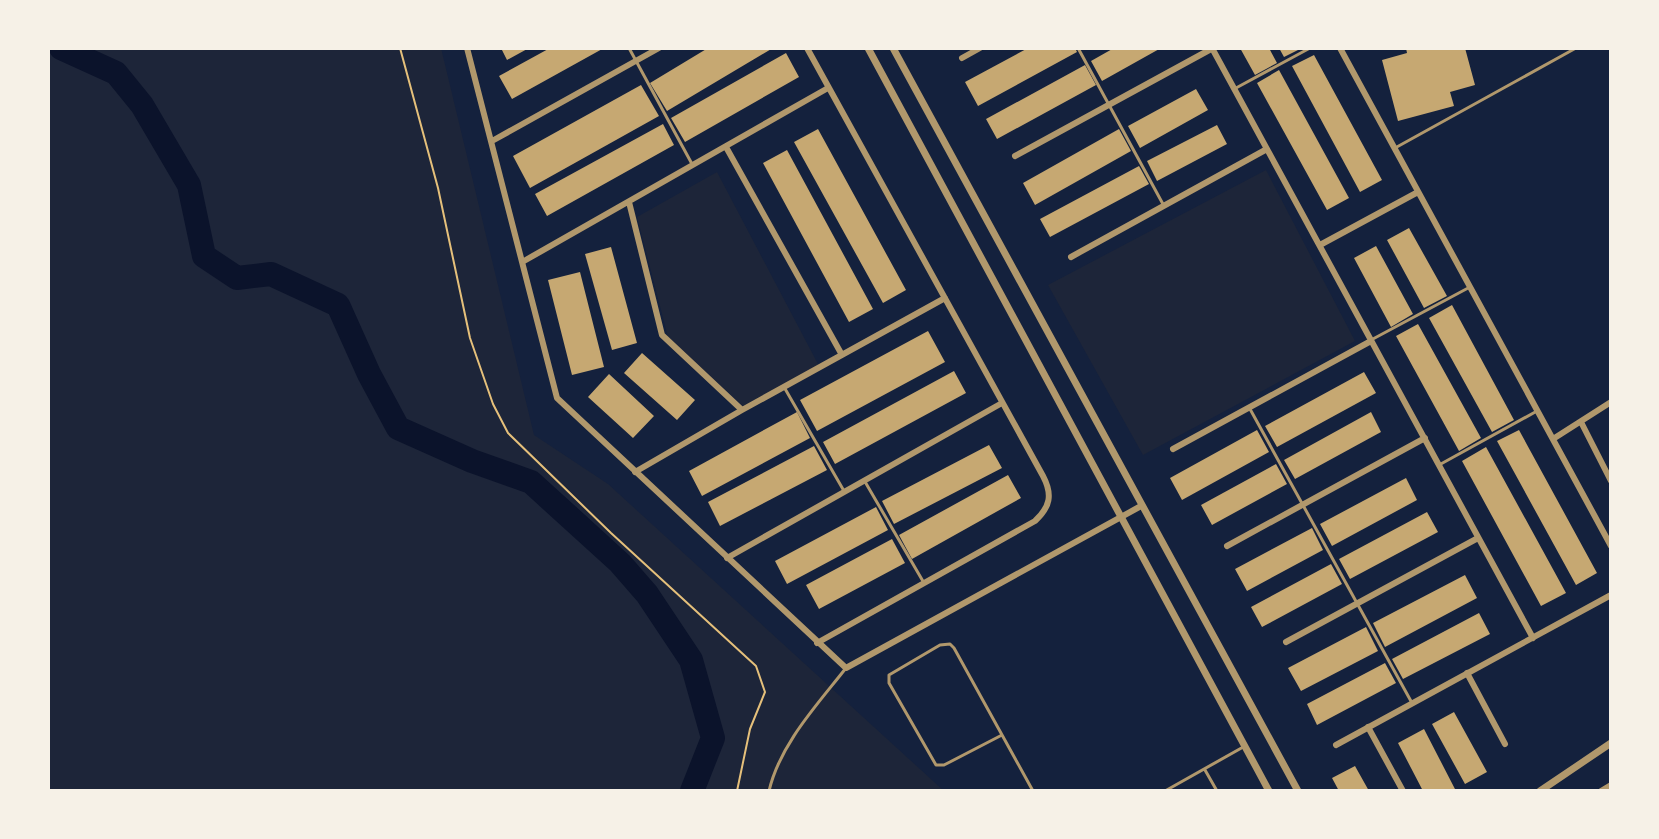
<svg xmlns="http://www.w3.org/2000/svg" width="1659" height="839" font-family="'DejaVu Sans',sans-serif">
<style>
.green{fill:#1d2539}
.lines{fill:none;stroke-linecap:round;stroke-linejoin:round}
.river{stroke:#0b132b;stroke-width:24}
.building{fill:#c6a872}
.path{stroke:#e5c07b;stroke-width:2}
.service{stroke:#b1986c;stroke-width:3}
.minor{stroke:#b1986c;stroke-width:6}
.tertiary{stroke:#b1986c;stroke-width:7}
</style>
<rect width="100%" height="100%" fill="#14213d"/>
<path class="green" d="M48,48h393l93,387 74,49 336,307h-896z
M1266,170l89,171 -212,114 -95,-170z
M717,172l102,194 -76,40 -75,-69 -31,-120z"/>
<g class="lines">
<path class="river" d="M61,48l55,25 26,32 47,80 15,71 33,22 34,-4 67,31 31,69 29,54 74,33 59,21 89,81 27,31 44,66 22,78 -21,53"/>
</g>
<path class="building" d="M501,48h28l-22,12z
M550,48h54l-92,51 -13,-23z
M708,48h65l-106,63 -17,-28z
M1028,48h47l2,4 -99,54 -13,-24z
M1114,48h47l-59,33 -11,-20z
M1240,48h29l8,15 -22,12z
M1279,48h23l-18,9z
M1406,48h59l10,37 -25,7 4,14 -56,15 -16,-61 25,-7z
M786,53l13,24 -114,65 -14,-24z
M1314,55l68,125 -22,12 -68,-126z
M1085,65l11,20 -99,54 -11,-20z
M1279,70l70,128 -22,12 -70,-127z
M641,85l18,31 -129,72 -17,-32z
M1196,89l12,21 -68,38 -12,-22z
M663,124l11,21 -127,71 -12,-22z
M1217,125l10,19 -70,37 -10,-20z
M818,129l88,161 -23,13 -89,-161z
M1119,129l12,22 -96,54 -12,-22z
M787,150l86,159 -24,13 -86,-159z
M1139,166l10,18 -99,53 -10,-18z
M1409,228l38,68 -23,12 -37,-68z
M1376,246l37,68 -22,13 -37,-69z
M611,247l26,96 -25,7 -27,-96z
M580,272l24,95 -32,8 -24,-95z
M1452,305l62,115 -22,12 -63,-114z
M1418,324l63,114 -22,13 -63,-115z
M928,331l17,31 -128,69 -17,-31z
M642,353l53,47 -18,20 -53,-47z
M954,371l12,22 -131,71 -12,-22z
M1364,372l12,21 -99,54 -12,-21z
M609,374l45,42 -21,22 -45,-41z
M797,412l13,26 -108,58 -13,-25z
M1371,412l10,20 -86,47 -11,-19z
M1257,430l12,22 -87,48 -12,-22z
M1519,430l78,143 -21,12 -79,-144z
M989,445l13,23 -108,56 -12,-23z
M814,446l13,24 -107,56 -12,-24z
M1486,447l80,146 -25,13 -79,-145z
M1276,464l11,20 -75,41 -11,-20z
M1008,475l13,23 -109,61 -13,-24z
M1406,478l11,22 -85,46 -12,-22z
M876,507l12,23 -101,54 -12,-23z
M1427,512l11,20 -88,47 -11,-20z
M1312,528l11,22 -76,41 -12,-22z
M892,539l13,24 -86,46 -13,-24z
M1331,564l11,20 -80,43 -11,-20z
M1465,575l12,23 -92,49 -12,-24z
M1479,613l11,21 -87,45 -11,-20z
M1366,627l12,24 -77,40 -13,-23z
M1385,663l11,20 -79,42 -10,-21z
M1454,712l33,60 -22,12 -33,-60z
M1424,729l32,62h-33l-25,-48z
M1355,766l14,25h-30l-7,-13z"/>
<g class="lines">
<path class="path" d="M400,48l38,140 32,150 23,66 15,29 103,100 145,133 9,26 -15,37 -13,62"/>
<path class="service" d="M629,48l63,116
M1078,48l86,158
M1236,88l74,-40
M1395,148l181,-100
M1371,340l99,-53
M784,387l60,104
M1250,409l162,294
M1439,465l98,-54
M864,480l60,103
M1002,735l-58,30h-8l-47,-82v-8l51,-30 10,-1 4,4 79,143
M1205,770l12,21
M769,791c11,-47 48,-86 77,-123
M1165,791l80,-45"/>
<path class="minor" d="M467,48l90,350 289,270 295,-162
M807,48l236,428c10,19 7,31 -8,45l-218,122
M1212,48l321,590
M1340,48l271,498
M962,58l18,-10
M492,141l167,-93
M726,147l116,208
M1015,156l198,-108
M629,202l33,133 80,75
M1320,245l98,-53
M1071,257l196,-108
M524,261l304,-173
M1581,422l30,59
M1553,439l58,-37
M1173,449l198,-108
M635,472l107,-62 203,-112
M1227,546l198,-108
M727,558l275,-155
M1286,642l192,-104
M1467,673l38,71
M1368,727l35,64
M1336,745l275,-150
M1601,791l10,-6"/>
<path class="tertiary" d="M868,48l401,743
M893,48l405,743
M1540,791l71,-48"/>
</g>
<rect width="1659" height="839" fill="none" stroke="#f6f1e7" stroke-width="100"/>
</svg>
